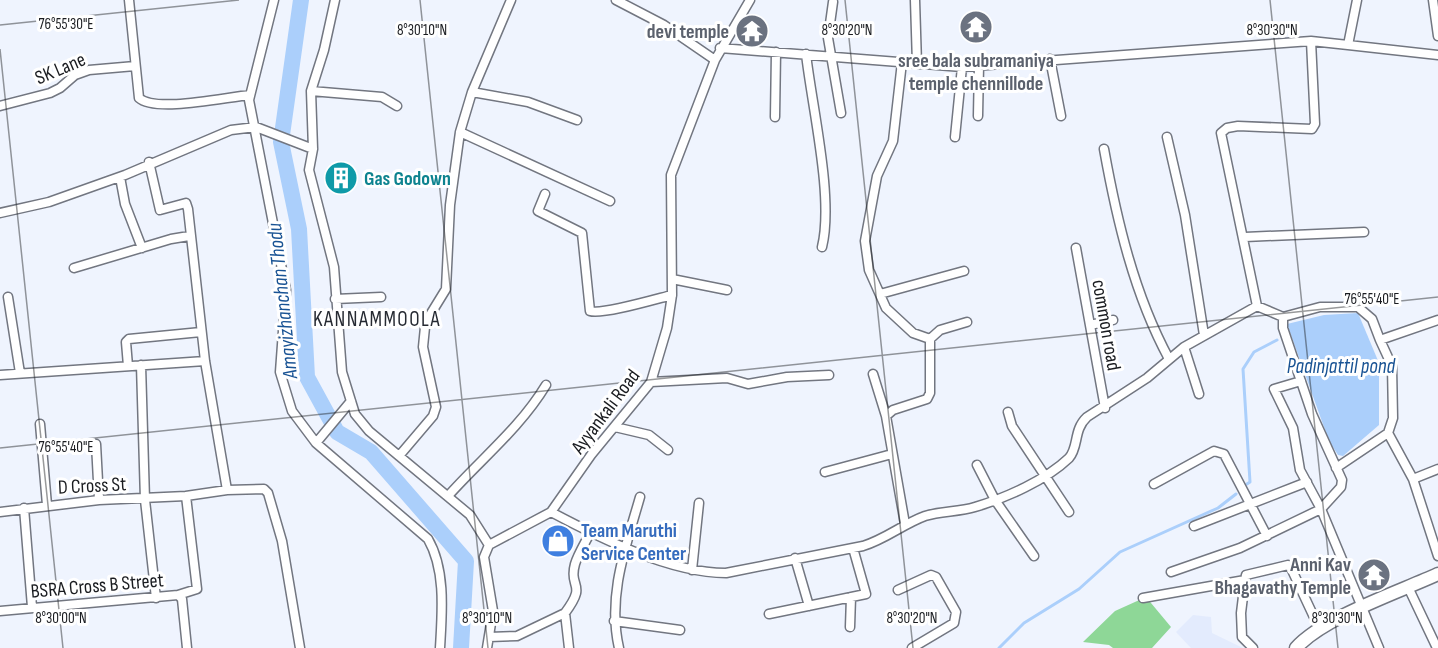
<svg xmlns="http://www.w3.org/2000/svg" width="1438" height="648" font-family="'Sofia Sans Condensed',sans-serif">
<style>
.built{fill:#e3ebfd}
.green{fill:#8ed797}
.water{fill:#abcffb}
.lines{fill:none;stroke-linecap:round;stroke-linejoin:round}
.stream{stroke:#abcffb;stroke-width:3}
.river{stroke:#abcffb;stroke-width:16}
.street-casing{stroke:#727680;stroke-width:11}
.secondary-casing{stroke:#727680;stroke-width:15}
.street{stroke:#fff;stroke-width:8}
.secondary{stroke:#fff;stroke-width:12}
.ticks{fill:none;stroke:#1a1c20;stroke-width:1.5;stroke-opacity:0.45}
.labels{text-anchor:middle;stroke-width:6;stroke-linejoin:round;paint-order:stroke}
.worship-label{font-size:20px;font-weight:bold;fill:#5b616d;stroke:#fff;text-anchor:end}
.street-label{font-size:20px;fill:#1a1c20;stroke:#fff}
.culture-label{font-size:20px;font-weight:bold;fill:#0d838f;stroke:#fff;text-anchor:start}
.shop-label{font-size:20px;font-weight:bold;fill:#366cbe;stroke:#fff;text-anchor:start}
.water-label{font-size:21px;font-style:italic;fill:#195394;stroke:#fff}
.neighbourhood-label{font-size:21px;letter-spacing:1.5px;fill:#262a32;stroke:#fff}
.ticks-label{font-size:15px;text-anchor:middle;fill:#1a1c20;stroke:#fff;stroke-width:6;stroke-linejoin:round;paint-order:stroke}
</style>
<rect width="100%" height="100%" fill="#eff4fe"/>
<path class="built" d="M1193,615l18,2 1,16 31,15h-52l-15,-16z"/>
<path class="green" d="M1146,597l25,30 -19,21h-39l-4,-3 -26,-3 32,-31z"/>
<path class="water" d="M1358,313l21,50v62l-36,31 -5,-1 -9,-14 -42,-117 37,-9z"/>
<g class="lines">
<path class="stream" d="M1247,484l3,-2 -7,-113 11,-17 23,-12
M999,648l25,-25 55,-34 41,-37 98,-44 18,-14"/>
<path class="river" d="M301,0l-20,142 18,87 8,148 30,55 34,20 95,109 -5,87"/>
<defs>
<path id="street" d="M129,0l10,98c17,15 87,-1 111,-3
M274,0l-25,100 37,190 -6,82 12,39 24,32 112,96c18,31 14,74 12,109
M335,0l-11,50 -13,41 2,58 -4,21 25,97 8,105 13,42 14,17 101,84 19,30
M616,0l48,25 51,35
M915,0l2,64
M1433,0l5,36
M833,2l-5,36 13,75
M1348,45l90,10
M720,48l242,19 349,-26 37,4 9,-45
M806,54c6,53 28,144 16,193
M1050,59l11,57
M902,62l-9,79 -16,35 -12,65 4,29 17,38 27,25 17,6
M311,91l71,6 15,9
M472,92l56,10 49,18
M0,106l50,-13 10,-5 15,-13 14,-5 46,-4
M978,116l1,-51
M775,117l1,-65
M460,132l150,69
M955,137l7,-70
M1167,137l18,78 19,120
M1104,149c13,72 30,145 65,210
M149,162l11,48 26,-7 2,6 17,152 22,129 -41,6 11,93 -19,6
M120,177l5,27 17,44
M545,194l-7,17 44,22 8,78c12,4 66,-12 82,-16
M0,213l49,-11 76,-27 106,-45 25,-3 57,22
M1245,237l119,-5
M1076,248l29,160
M74,268l97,-29 18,-3
M672,279l55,11
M880,294l84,-23
M8,297l12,76
M335,299l46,-2
M1257,306l-36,-173 6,-5 11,-2 74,3 3,-5 -4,-83
M1283,317v11l29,86 30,66 -1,7 -20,22 58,139
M1283,317l37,-10h38l14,12 8,21 58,-20
M1090,325l23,-5
M1184,347l15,47
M141,365l4,135 11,98
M128,366l-2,-24 3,-3 72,-7
M873,374l13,42
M0,375l205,-14
M651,382l76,-4 21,6 39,-7 42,-2
M1008,412l4,14 57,86
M40,424l7,81
M615,427l34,8 19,15
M1388,433l25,46
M316,443l35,-42
M96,444l3,56
M399,456l34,-40 3,-9 -13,-60 2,-20 5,-12 16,-26 4,-84 10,-73 12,-40 39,-92
M977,465l18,35 39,56
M1336,468l52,-35 5,-15 -1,-52 -12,-26
M1438,469l-25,10 25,77
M825,472l67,-18
M1154,484l60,-33 10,3 43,82
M227,490l37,-1 4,4 14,48 18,107
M448,496c33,-37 72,-68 98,-111
M24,508l8,99
M0,512l99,-12 87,-4
M551,512c49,26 119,61 175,61l137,-27c23,-7 40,-22 62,-30 16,-5 34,-4 50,-9 31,-9 71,-27 94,-49 10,-11 4,-28 18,-41l60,-39 37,-31 73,-41 26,11
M905,524l-19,-108 7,-6 34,-11 3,-6v-54l10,-9 27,-8
M1194,526l113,-44
M795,558l14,48
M692,570l7,-67
M1171,572l69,-24 81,-39 -21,-39 -7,-42 -19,-39 27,-8
M1245,580l1,-5 42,-10 3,3 29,62
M1408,587l29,61
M898,590l33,-15 5,2 20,35 -2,11 -42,25
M1143,598l102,-18 -4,33 1,24 11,11
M0,611l178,-16 4,4 5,49
M769,614l97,-20 -13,-46
M614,621l66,9
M850,627l1,-30
M489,637l28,-1 48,-23
M487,648l6,-37 -9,-54 5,-12 62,-33 40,-57 60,-73 16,-54 5,-33 -1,-120 44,-115 35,-60
M569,648l-4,-35c23,-31 3,-24 10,-49 3,-10 10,-21 15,-31
M619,648c-12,-52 7,-102 21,-151"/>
<path id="secondary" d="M1296,648c28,-31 103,-56 142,-74"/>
</defs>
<use href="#street" class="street-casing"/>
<use href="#secondary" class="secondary-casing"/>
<use href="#street" class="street"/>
<use href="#secondary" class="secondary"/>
</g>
<path class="ticks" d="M420,0l68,648M845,0l68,648M1270,0l68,648M0,25l239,-25M0,49l63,599M0,448l1438,-151"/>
<defs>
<symbol id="temple-disc" viewBox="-11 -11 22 22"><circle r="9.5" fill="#6b7280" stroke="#fff"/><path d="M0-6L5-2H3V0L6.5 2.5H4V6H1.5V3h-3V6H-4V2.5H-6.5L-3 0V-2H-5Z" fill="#fff"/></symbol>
<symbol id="building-disc" viewBox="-11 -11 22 22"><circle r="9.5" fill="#0f9aa8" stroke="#fff"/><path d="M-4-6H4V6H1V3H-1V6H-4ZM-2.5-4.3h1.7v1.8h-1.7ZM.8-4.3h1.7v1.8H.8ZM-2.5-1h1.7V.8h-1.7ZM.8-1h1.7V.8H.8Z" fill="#fff"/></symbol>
<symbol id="shop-disc" viewBox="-11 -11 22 22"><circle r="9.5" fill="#3f7fe0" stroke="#fff"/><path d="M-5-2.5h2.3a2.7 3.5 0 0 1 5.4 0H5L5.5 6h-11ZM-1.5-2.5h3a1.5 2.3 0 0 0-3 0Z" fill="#fff"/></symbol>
</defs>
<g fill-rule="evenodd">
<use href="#temple-disc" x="957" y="8" width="38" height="38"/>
<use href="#temple-disc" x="733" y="12" width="38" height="38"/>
<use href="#building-disc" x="322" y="159" width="38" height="38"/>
<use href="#shop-disc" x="539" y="522" width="38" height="38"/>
<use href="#temple-disc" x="1355" y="556" width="38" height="38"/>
</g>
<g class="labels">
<g class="worship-label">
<text x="729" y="38">devi temple</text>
<text x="976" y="67" text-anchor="middle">sree bala subramaniya<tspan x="976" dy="23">temple chennillode</tspan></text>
<text x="1351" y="571">Anni Kav<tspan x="1351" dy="23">Bhagavathy Temple</tspan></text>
</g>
<g class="street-label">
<text transform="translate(60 68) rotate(-23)" y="7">SK Lane</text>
<text transform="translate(1107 325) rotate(80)" y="7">common road</text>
<text transform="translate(605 411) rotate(-53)" y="7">Ayyankali Road</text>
<text transform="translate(92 485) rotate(-3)" y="7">D Cross St</text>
<text transform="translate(97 585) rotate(-5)" y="7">BSRA Cross B Street</text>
</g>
<g class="culture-label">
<text x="364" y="185">Gas Godown</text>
</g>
<g class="shop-label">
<text x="581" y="537">Team Maruthi<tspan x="581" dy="23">Service Center</tspan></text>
</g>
<g class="water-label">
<text transform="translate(282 301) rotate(-96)" y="7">Amayizhanchan Thodu</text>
<text x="1341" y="373">Padinjattil pond</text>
</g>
<g class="neighbourhood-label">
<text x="377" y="326">KANNAMMOOLA</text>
</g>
</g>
<g class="ticks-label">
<text x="66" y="29">76°55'30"E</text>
<text x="422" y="35">8°30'10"N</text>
<text x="847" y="35">8°30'20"N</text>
<text x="1272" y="35">8°30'30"N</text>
<text x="1372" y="304">76°55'40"E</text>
<text x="66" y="452">76°55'40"E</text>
<text x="61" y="623">8°30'00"N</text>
<text x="487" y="623">8°30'10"N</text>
<text x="912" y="623">8°30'20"N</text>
<text x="1337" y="623">8°30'30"N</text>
</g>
</svg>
